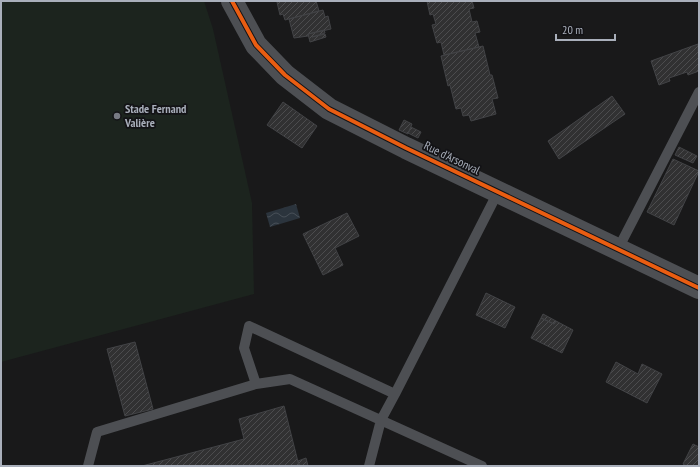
<svg xmlns="http://www.w3.org/2000/svg" width="700" height="467" font-family="'PT Sans Narrow',sans-serif">
<style>
.pitch{fill:#1c241e}
.water{fill:url(#water-waves)}
.building{fill:url(#building-hatch);stroke:#424346}
.lines{fill:none;stroke-linecap:round;stroke-linejoin:round}
.service{stroke:#4d4f53;stroke-width:10}
.tertiary{stroke:#4d4f53;stroke-width:22}
.cycleway-casing{stroke:#131316;stroke-width:6}
.cycleway{stroke:#e95d12;stroke-width:4}
.poi-dot{fill:#777a83;stroke:#131316;stroke-width:1.5}
.labels{text-anchor:middle;stroke-width:3.5;stroke-linejoin:round;paint-order:stroke}
.poi-label{font-size:12px;font-weight:bold;fill:#a9afbb;stroke:#131316;text-anchor:start}
.street-label{font-size:12px;fill:#a9afbb;stroke:#131316}
</style>
<defs>
<pattern id="water-waves" width="16" height="10" patternUnits="userSpaceOnUse"><rect width="16" height="10" fill="#2b343d"/><path d="M0 5q4-4 8 0t8 0" fill="none" stroke="#474f57"/></pattern>
<pattern id="building-hatch" width="6" height="6" patternUnits="userSpaceOnUse"><rect width="6" height="6" fill="#313132"/><path d="M-1 1l2-2M0 6l6-6M5 7l2-2" fill="none" stroke="#4c4c4e"/></pattern>
</defs>
<rect width="100%" height="100%" fill="#19191a"/>
<path class="pitch" d="M1,1h203l9,28 39,174 2,91 -253,68z"/>
<path class="water" d="M296,204l4,14 -30,9 -4,-14z"/>
<path class="building" d="M281,1h35l3,10 -34,9 -2,-6 -3,1 -3,-13z
M427,1h45l2,7 -5,1 3,13 5,-1 3,11 -5,1 4,14 -35,8 -3,-13 -4,1 -5,-18 4,-1 -3,-10 -3,1z
M323,10l2,7 3,-1 3,13 -23,5v2l-14,2 -5,-19z
M324,30l1,3 -13,4 13,-3 1,3 -16,5 -2,-8z
M698,44l1,27 -11,4 -1,-3 -18,6 1,3 -11,4 -8,-24z
M483,46l7,29h2l6,23 -6,1 4,15 -25,7 -2,-6 -6,1 -2,-8 -5,1 -6,-24 -2,1 -7,-30z
M612,96l13,18 -66,45 -11,-18z
M283,102l34,24 -15,22 -35,-23z
M404,120l8,4 -4,10 -9,-4z
M411,127l10,5 -3,6 -10,-5z
M679,147l18,9 -4,7 -18,-8z
M673,159l26,12 -25,54 -27,-13z
M347,213l12,23 -24,12 8,17 -20,10 -20,-41z
M486,293l29,14 -10,21 -29,-13z
M543,314l13,7 -2,3 -13,-6z
M541,318l13,6 2,-3 17,9 -11,23 -31,-15z
M135,342l18,67 -28,7 -18,-67z
M616,362l22,12 4,-10 20,10 -15,29 -41,-21z
M284,406l15,60h-157l102,-27 -5,-20z
M693,444l6,3v19h-13l-3,-2z
M306,458l2,8h-8l-2,-5z"/>
<g class="lines">
<path class="service" d="M618,249l81,-157
M256,384l-12,-36 5,-22 146,68
M88,466l9,-34 159,-48 34,-5 192,87
M369,466l12,-46 14,-26 103,-202"/>
<path class="tertiary" d="M232,1l24,44 29,30 44,34 77,39 293,140"/>
<defs>
<path id="cycleway" d="M232,1l24,44 29,30 44,34 77,39 293,140"/>
</defs>
<use href="#cycleway" class="cycleway-casing"/>
<use href="#cycleway" class="cycleway"/>
</g>
<circle class="poi-dot" cx="117" cy="116" r="4"/>
<g class="labels">
<g class="poi-label">
<text x="125" y="113">Stade Fernand<tspan x="125" dy="14">Valière</tspan></text>
</g>
<g class="street-label">
<text transform="translate(452 158) rotate(26)" y="4">Rue d'Arsonval</text>
</g>
</g>
<rect width="700" height="467" fill="none" stroke="#a9afbb" stroke-width="4"/>
<path d="M556 34v6h59v-6" fill="none" stroke="#a9afbb" stroke-width="2"/>
<text x="562" y="34" font-size="12" fill="#a9afbb" stroke="#131316" stroke-width="3" paint-order="stroke">20 m</text>
</svg>
